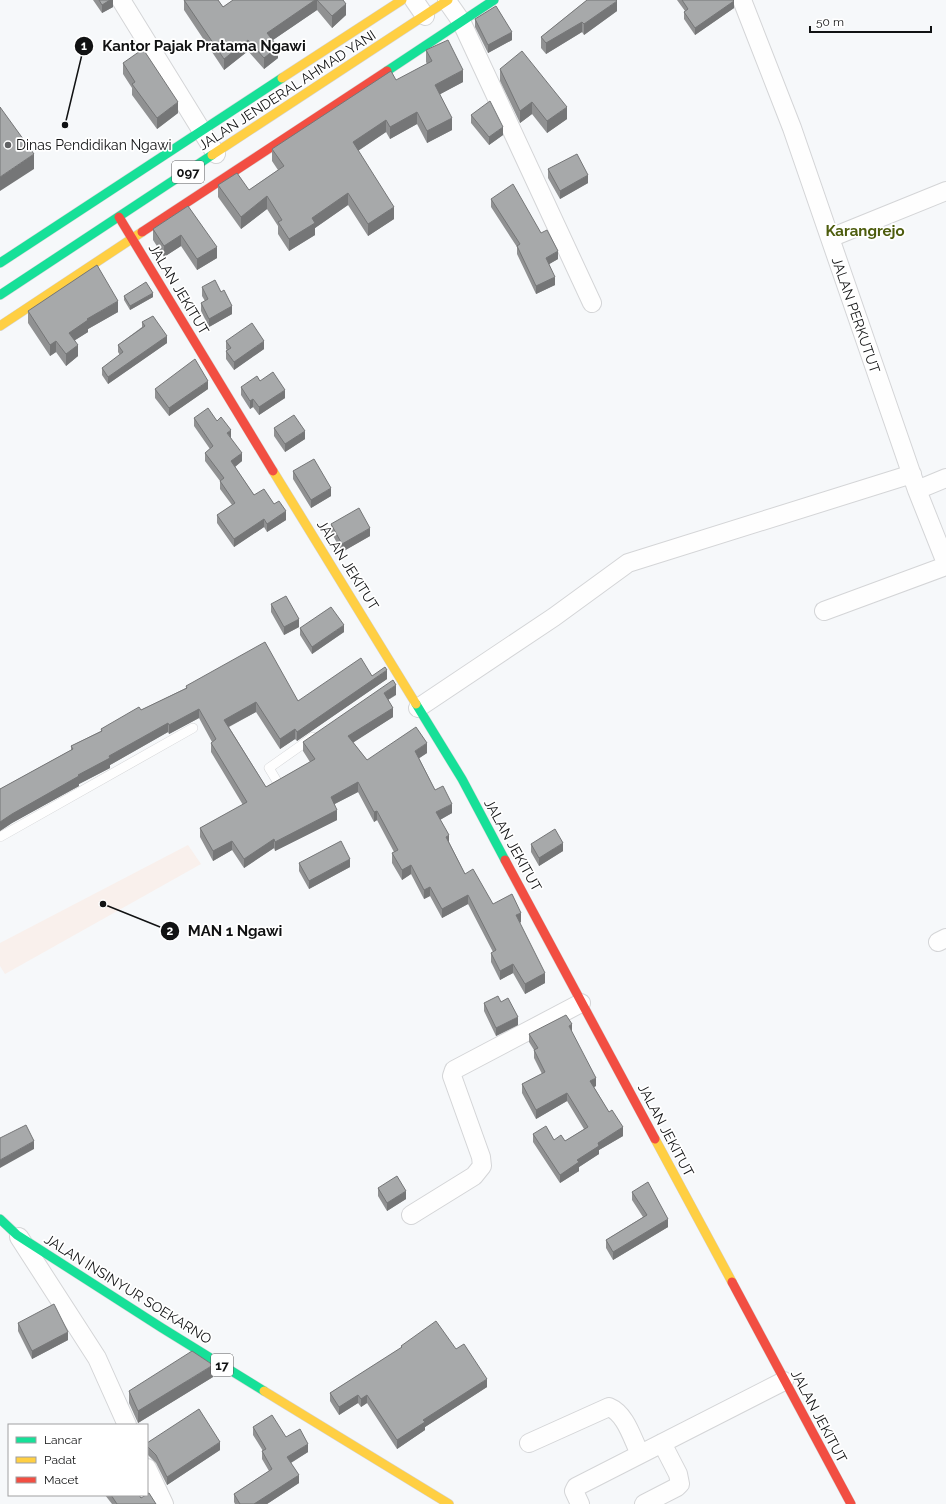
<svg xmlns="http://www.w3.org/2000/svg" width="946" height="1504" font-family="Raleway,sans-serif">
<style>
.education{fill:#f9f0ec}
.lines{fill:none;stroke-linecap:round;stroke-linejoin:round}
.lane-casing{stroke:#d4d5d7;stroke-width:10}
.street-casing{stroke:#d4d5d7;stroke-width:20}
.fast-casing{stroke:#d4d5d7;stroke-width:10}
.slow-casing{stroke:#d4d5d7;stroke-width:10}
.jam-casing{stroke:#d4d5d7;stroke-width:10}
.lane{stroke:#fefefe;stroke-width:9}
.street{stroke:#fefefe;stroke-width:18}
.fast{stroke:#16e098;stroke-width:9}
.slow{stroke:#ffcf43;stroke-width:9}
.jam{stroke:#f24e42;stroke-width:9}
.wall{fill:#909192}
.shaded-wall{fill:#757677}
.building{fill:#a7a9aa;stroke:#757677}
.poi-dot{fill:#616264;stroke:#fff;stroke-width:1.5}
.labels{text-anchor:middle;stroke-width:3.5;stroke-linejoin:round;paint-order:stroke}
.shield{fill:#fff;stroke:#58595a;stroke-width:1}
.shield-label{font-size:13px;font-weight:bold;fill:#111213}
.street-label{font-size:14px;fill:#111213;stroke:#fff}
.poi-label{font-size:14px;fill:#111213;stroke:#fff;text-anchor:start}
.neighbourhood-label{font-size:15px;font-weight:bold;fill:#4d5c0d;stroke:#fff}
.leader{fill:none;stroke:#111213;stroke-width:1.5}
.callout-dot{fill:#111213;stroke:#fff;stroke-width:1.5}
.mark-label{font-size:12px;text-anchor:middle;font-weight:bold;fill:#fff}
.callout-label{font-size:15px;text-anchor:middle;font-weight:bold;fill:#111213;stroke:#fff;stroke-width:3.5;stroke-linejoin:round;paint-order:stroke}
</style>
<rect width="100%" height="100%" fill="#f6f8fa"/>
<path class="education" d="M188,845l13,19 -196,110 -5,-8v-23z"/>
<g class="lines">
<defs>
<path id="lane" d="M278,783l-9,-15 44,-31
M0,837l193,-109"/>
<path id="street" d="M121,0l95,154
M414,0l11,16
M742,0l50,128 125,362 29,73
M447,1l14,20 131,282
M830,238l116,-47
M917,490l29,-12
M824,611l122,-45
M418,708l136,-91 74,-54 284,-89
M938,942l8,-4
M411,1215l63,-39 8,-10 -1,-9 -29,-81 2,-6 127,-67
M19,1237l78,121 30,67
M529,1443l80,-36c17,7 23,31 31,47
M147,1468l17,36
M580,1504l-6,-13 2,-4 208,-106
M644,1504l33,-17 3,-3 -2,-10 -16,-31"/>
<path id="fast" d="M387,71l107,-71
M0,263l282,-185
M0,295l212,-140
M416,704l46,75 43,81
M0,1219l17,16 145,93 102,63"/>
<path id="slow" d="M282,78l120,-78
M212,155l236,-155
M0,326l142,-94
M273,471l143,233
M655,1139l77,143
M264,1391l185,113"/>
<path id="jam" d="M119,217l154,254
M142,232l245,-161
M505,860l150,279
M732,1282l119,222"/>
</defs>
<use href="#lane" class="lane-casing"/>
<use href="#street" class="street-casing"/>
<use href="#fast" class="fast-casing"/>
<use href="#slow" class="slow-casing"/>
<use href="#jam" class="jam-casing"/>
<use href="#lane" class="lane"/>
<use href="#street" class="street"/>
<use href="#fast" class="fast"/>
<use href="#slow" class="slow"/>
<use href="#jam" class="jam"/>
</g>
<path class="wall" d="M93,0h20v7l-11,6z
M184,0h34l5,7 10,-7h110l3,15 -14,13 -15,-18 -44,30 5,18 -14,11 -16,-18 -24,19 -40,-60z
M587,0l30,11 -33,24 -2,-3 -36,22 -5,-6v-11z
M677,0h56l1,8 -39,27 -11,-16v-7l1,-1z
M475,19l37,21 -24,13 -13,-26z
M426,50l37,32 -23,12 12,36 -25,13 -10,-19 -27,15 -4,-7 -28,19 36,68 -26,17 -20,-31 -33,23v7l-26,16 -11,-17v-8l-11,-17 -26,20 -23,-32v-12l31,5 29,-20 -6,-9v-12l155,-85 -1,-2z
M123,63l55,50 -21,16 -25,-34v-7l-9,-14z
M500,69l67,50 -20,14 -15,-19 -12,9 -20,-42z
M471,115l32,20 -14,10 -18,-22z
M548,169l40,14 -28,16 -12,-21z
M491,199l50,34 17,26 -9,5 6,21 -19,9 -19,-40v-7l-26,-40z
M188,206l29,52 -20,12 -16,-24 -17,11 -11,-17v-11z
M202,287l30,27 -23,13 -8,-16v-8l4,-2 -3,-5z
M124,296l29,1 -23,13 -6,-10z
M28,311l90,1 -30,17v3l-13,8 3,16 -12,10 -10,-14 -6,4 -22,-33z
M142,322l25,21 -59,41 -6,-9v-7l18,-13 -2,-3v-7l24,-18z
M226,341l38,8 -30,21 -8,-11v-8l1,-1 -1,-1z
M260,381l25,17 -26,17 -6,-8 -3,2 -9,-14v-8z
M155,389h53l-39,27 -14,-18z
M194,418l23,3 14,17 11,23 -7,6 19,28 20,9 12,16 -19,12 -3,-5 -30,20 -17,-24v-8l15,-10 -12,-16v-8l-15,-20v-8l5,-4 -16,-23z
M274,428l31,11 -20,13 -11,-16z
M293,471l38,25 -20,12 -18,-29z
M331,524l39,12 -28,16 -11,-20z
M271,604l28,23 -15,8 -13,-23z
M300,628l44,4 -32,22 -12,-19z
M372,676l15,3 -90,62 -2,-2 -15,10 -24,-37 -27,15 37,60 44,-25 -7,-11v-9l93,-47 -8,5 5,17 -40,25 14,18 60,-7 -8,5 16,32 17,23 -12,7 9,22 16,32 28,30 28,18 -2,1 26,60 -20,11 -12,-21 -13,7 -9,-18v-9l2,-1 -25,-48 -26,14 -12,-22 -6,3 -13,-25 -9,6 -10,-17v-10l2,-1 -17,-32 -3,2 -16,-30 -24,12 3,16 -62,31 -1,-3 -30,20 -12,-18 -19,11 -13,-24v-9l43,-23 -32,-53v-9l1,-1 -13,-24 -30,16 -1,-2 -58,33v3l-31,16v2l-67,37 -12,8v-42l71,-39v-4l30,-15v-2l40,-19 45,-22v-2l112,15z
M531,844l32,7 -24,15 -8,-14z
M299,863l51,4 -41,22 -10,-18z
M501,1002l17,23 -22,11 -12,-25v-8z
M572,1033l24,53 -2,1 29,49 -24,14v4l-20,13v4l-19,12 -27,-41v-8l21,6 11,1 19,-12 -17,-28 -31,18 -14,-26v-9l20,-10 -8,-16v-8l-5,-8v-8z
M378,1188l28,11 -19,12 -9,-15z
M632,1192l36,35 -55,33 -7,-12v-8l37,-23 -11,-17z
M18,1323l50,17 -36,19 -14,-28z
M401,1346l55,3 31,38 -62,40v3l-28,19 -30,-46 -6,4 -3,-4 -19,12 -9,-14v-8l71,-45z
M213,1377l-75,46 -9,-20v-12z
M253,1427l33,10 22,15 -17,11 8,20 -32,21h-32l-1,-2v-8l35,-23 -7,-12v-8h1l-10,-16z
M147,1443l73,7 -53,35 -11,-22 -9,-9z
M105,1495h34l2,3 15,6h-44z"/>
<path class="shaded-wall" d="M110,0h3v7l-11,6v-8z
M315,0h2v10l-50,34v-11z
M617,1v10l-33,24v-11z
M734,1v7l-39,27v-7z
M346,4v11l-14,13v-12z
M582,22v10l-36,22v-11z
M512,32v8l-24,13v-8z
M248,40v11l-24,19v-11z
M278,47v11l-14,11v-11z
M463,70v12l-28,15v-12z
M178,102v11l-21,16v-11z
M532,102v12l-12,9v-12z
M567,107v12l-20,14v-12z
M417,112v12l-27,15v-12z
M452,118v12l-25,13v-12z
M386,120v12l-33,22v-12z
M503,127v8l-14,10v-8z
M34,154v15l-34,22v-14z
M588,175v8l-28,16v-8z
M348,193v12l-33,23v7l-26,16v-12l23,-21z
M267,196v13l-26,20v-12z
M394,207v12l-26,17v-12z
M181,235v11l-17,11v-11z
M217,247v11l-20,12v-11z
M558,251v8l-12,7v-8z
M555,277v8l-19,9v-8z
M153,293v4l-23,13v-4z
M118,301v11l-30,17v3l-19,12v-11l18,-14z
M232,306v8l-23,13v-8z
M167,336v7l-59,41v-7z
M56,341v11l-6,4v-11z
M264,341v8l-30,21v-8z
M78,345v11l-12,10v-12z
M208,381v8l-39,27v-8z
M285,390v8l-26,17v-8z
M253,399v8l-3,2v-8z
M231,430v8l-4,-5z
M305,431v8l-20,13v-8z
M242,453v8l-11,9v-9z
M331,488v8l-20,12v-8z
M286,511v9l-19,12v-8z
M264,519v8l-30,20v-8z
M370,528v8l-28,16v-8z
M299,619v8l-15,8v-8z
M344,625v7l-32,22v-7z
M387,670v9l-90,62v-9z
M396,685v10l-12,7v-9z
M256,702v10l-32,17v-9z
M393,708v9l-45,29v-10z
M199,709v9l-30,16v-9z
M168,723v9l-58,33v3l-31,16v2l-67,37 -12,8v-9l12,-8 97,-58z
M295,729v10l-15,10v-10z
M427,743v10l-12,8v-10z
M358,782v10l-27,14v-9z
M452,804v9l-16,9v-10z
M337,810v10l-62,31v-9z
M377,811v9l-3,2v-10z
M449,835v9l-3,-7z
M274,839v9l-30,20v-9z
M232,841v9l-19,11v-10z
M563,843v8l-24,15v-8z
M350,859v8l-41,22v-8z
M411,865v9l-9,6v-10z
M430,887v9l-6,3v-9z
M468,895v9l-26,14v-9z
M521,913v9l-5,3v-10z
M513,964v9l-13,7v-9z
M545,973v10l-20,11v-10z
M518,1017v8l-22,11v-8z
M572,1024v9l-3,-7z
M596,1078v8l-6,3v-8z
M567,1093v8l-31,18v-9z
M623,1127v9l-24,14v4l-20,13v4l-19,12v-8l17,-15 21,-17z
M34,1141v8l-34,19v-8z
M406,1191v8l-19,12v-8z
M668,1219v8l-55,33v-8z
M68,1332v8l-36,19v-8z
M213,1365v12l-75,46v-12z
M487,1379v8l-62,40v3l-28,19v-9l26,-20z
M358,1395v8l-19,12v-8z
M367,1395v8l-6,4v-8z
M220,1442v8l-53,35v-8z
M308,1444v8l-21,13v-8z
M299,1475v8l-32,21h-13z"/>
<path class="building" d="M99,0h11l-8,5z
M184,0h34l5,7 10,-7h82l-48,33 11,14 -14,11 -16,-18 -24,19z
M317,0h26l3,4 -14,12z
M587,0h29l1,1 -33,23 -2,-2 -36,21 -5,-6z
M682,0h51l1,1 -39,27 -11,-16 4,-3z
M496,6l16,26 -24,13 -13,-26z
M448,40l15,30 -28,15 17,33 -25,13 -10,-19 -27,15 -4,-7 -33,22 41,65 -26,17 -20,-31 -36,25 3,5 -26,16 -11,-17 4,-2 -15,-24 -26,21 -23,-32 19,-12 12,17 35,-24 -12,-17 119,-78 5,9 36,-19 -6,-11z
M143,49l35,53 -21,16 -25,-34 3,-2 -12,-19z
M522,51l45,56 -20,14 -15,-19 -12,9 -20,-42z
M490,101l13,26 -14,10 -18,-22z
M0,107l34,47 -34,23z
M577,154l11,21 -28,16 -12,-22z
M513,184l28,49 6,-3 11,21 -12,7 9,19 -19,9 -19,-40 3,-2 -29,-45z
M188,206l29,41 -20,12 -16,-24 -17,11 -11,-17z
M97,265l21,36 -31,18 1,1 -19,13 9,12 -12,9 -10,-13 -6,4 -22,-34z
M215,280l6,12 3,-2 8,16 -23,13 -8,-16 7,-4 -6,-12z
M146,282l7,11 -23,13 -6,-10z
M153,316l14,20 -59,41 -6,-9 21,-16 -5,-7 27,-19 -3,-4z
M252,323l12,18 -30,21 -8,-11 5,-3 -5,-7z
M195,359l13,22 -39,27 -14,-19z
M273,372l12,18 -26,17 -6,-8 -3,2 -9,-14 16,-11 3,5z
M208,408l9,13 4,-4 10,13 -4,3 15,20 -11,8 23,34 10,-6 10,15 5,-3 7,10 -19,13 -3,-5 -30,20 -17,-24 18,-12 -15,-22 4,-3 -19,-25 8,-7 -19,-28z
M294,415l11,16 -20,13 -11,-16z
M314,459l17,29 -20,12 -18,-29z
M359,508l11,20 -28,16 -11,-20z
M286,596l13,23 -15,8 -13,-23z
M331,607l13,18 -32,22 -12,-19z
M265,642l33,59 63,-43 11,18 13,-9 2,3 -90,62 -2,-3 -15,10 -24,-37 -32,18 42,67 49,-28 -12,-17 90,-62 3,5 -12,8 9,15 -45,28 19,24 49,-33 11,16 -12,8 20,39 8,-4 9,18 -16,8 13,23 -3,2 19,37 8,-5 20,35 19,-10 9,19 -5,2 29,58 -20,11 -12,-20 -13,7 -9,-18 5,-3 -28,-55 -26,14 -12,-22 -6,3 -13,-25 -9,5 -10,-17 6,-3 -21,-39 -3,1 -16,-30 -27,15 6,13 -62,32 -1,-3 -30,20 -12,-18 -19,10 -13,-23 47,-26 -36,-59 5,-4 -17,-30 -30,16 -1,-2 -59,33 1,2 -32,17 1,1 -67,38 -12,8v-33l73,-40 -2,-3 31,-15 -1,-2 38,-22 2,3 46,-22 -1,-2z
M555,829l8,14 -24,15 -8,-14z
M341,841l9,18 -41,22 -10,-18z
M498,996l3,6 7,-4 10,19 -22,11 -12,-25z
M566,1015l6,9 -3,2 27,52 -6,3 19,31 3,-2 11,17 -25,16 1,3 -22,14 2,2 -19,13 -27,-41 13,-8 8,14 7,-5 4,6 23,-14 -21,-34 -31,17 -14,-26 23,-12 -11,-22 4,-2 -9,-14z
M26,1125l8,16 -34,19v-22z
M397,1176l9,15 -19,12 -9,-15z
M648,1182l20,37 -55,33 -7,-12 41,-25 -15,-23z
M54,1304l14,28 -36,19 -14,-28z
M436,1321l20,28 8,-5 23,35 -64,41 2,2 -28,18 -30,-45 -6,4 -3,-4 -19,12 -9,-14 72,-46 -1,-1z
M192,1351l21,14 -75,46 -9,-20z
M199,1409l21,33 -53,35 -11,-22 -9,-9v-3z
M272,1415l14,22 14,-8 8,15 -21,13 12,18 -45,29h-14l-6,-10 38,-25 -10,-18 4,-2 -13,-22z
M149,1493l7,11h-39l-6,-9h28l2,3 5,-3h1v-1z"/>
<circle class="poi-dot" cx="8" cy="145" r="4"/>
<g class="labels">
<g class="shield">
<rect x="172" y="161" width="32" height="22" rx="3"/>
<rect x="211" y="1354" width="22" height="22" rx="3"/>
</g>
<g class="shield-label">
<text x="188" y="177">097</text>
<text x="222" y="1370">17</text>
</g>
<g class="street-label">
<text transform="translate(287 90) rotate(-33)" y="5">JALAN JENDERAL AHMAD YANI</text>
<text transform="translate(179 289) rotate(59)" y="5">JALAN JEKITUT</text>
<text transform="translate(856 315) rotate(71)" y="5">JALAN PERKUTUT</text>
<text transform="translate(348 565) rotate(58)" y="5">JALAN JEKITUT</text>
<text transform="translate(513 845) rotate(61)" y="5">JALAN JEKITUT</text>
<text transform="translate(666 1130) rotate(62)" y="5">JALAN JEKITUT</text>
<text transform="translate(128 1289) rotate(32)" y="5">JALAN INSINYUR SOEKARNO</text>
<text transform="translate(819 1416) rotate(62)" y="5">JALAN JEKITUT</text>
</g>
<g class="poi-label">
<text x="16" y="150">Dinas Pendidikan Ngawi</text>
</g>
<g class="neighbourhood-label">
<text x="865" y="236">Karangrejo</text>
</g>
</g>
<path class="leader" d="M65 125L84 46M103 904L170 931"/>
<g class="callout-dot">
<circle cx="65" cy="125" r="4"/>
<circle cx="103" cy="904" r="4"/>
<circle cx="84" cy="46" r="10"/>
<circle cx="170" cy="931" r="10"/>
</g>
<g class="mark-label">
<text x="84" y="50">1</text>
<text x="170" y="935">2</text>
</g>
<g class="callout-label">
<text x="204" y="51">Kantor Pajak Pratama Ngawi</text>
<text x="235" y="936">MAN 1 Ngawi</text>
</g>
<rect x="8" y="1424" width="140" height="72" fill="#ffffff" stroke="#a0a0a1"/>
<rect x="16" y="1437" width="20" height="6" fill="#16e098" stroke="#a0a0a1"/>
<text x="44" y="1444" font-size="12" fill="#111213">Lancar</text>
<rect x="16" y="1457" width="20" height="6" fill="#ffcf43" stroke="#a0a0a1"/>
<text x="44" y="1464" font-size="12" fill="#111213">Padat</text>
<rect x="16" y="1477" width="20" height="6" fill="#f24e42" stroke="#a0a0a1"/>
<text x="44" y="1484" font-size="12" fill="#111213">Macet</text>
<path d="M810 26v6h121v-6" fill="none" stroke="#111213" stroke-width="2"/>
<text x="816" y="26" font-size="12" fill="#111213" stroke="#ffffff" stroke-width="3" paint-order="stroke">50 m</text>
</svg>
